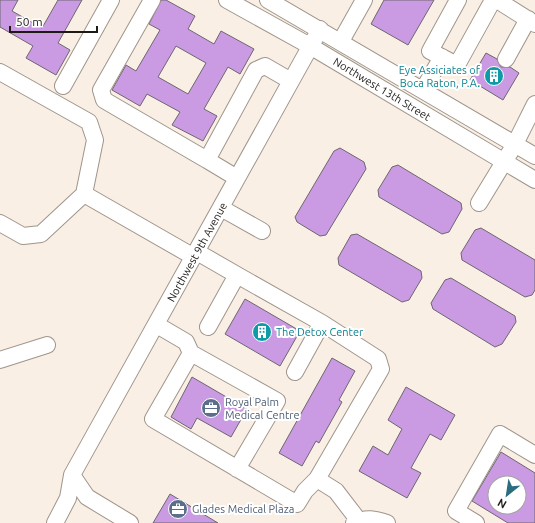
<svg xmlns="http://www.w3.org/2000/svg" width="535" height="523" font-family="Ubuntu,sans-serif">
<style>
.building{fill:#ca9be2;stroke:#6d6671;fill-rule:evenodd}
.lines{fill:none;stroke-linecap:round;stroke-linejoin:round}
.minor-casing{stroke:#9f958b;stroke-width:18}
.minor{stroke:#fff;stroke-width:16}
.labels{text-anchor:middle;stroke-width:4;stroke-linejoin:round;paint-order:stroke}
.culture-label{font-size:11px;fill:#0d838f;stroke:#fff;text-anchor:end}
.street-label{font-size:11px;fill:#1d1a16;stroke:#fff}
.service-label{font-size:11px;fill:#4e5e75;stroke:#fff;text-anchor:start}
</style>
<rect width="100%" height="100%" fill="#f9efe4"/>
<path class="building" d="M0,0h18l-6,11 30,17 16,-28h24l-24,43 12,7 -14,25 -30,-17 7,-12 -33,-19z
M161,0h5l29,16 -7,13 26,15 7,-13 33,18 -14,25 -12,-7 -24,42 13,7 -14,25 -31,-16 8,-13 -33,-18 -7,12 -28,-16 14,-25 10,6 24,-41 -11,-6zM176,46l30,17 -18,31 -30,-17z
M384,0h50l-26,45 -37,-21z
M486,53l11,6 4,8h9l9,6 -16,27 -33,-20z
M340,148l24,14 2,7 -40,66 -6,1 -23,-14 -2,-5 39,-66z
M398,165l63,38 1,6 -13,23 -7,2 -63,-37 -1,-7 14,-23z
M481,228l54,32v30l-3,5 -7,2 -63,-37 -1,-7 14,-23z
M357,234l64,37 1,7 -13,22 -7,2 -63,-37 -1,-7 13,-23z
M451,278l64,38 1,6 -14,22 -7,3 -62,-38 -2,-6 14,-23z
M245,299l55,32 -20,35 -55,-32z
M332,358l23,13 -16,29 3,2 -23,41 -3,-2 -14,25 -23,-13z
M192,377l55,32 -16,28 -34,-19 -6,11 -20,-12z
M406,387l49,28 -14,25 -11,-6 -19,34 10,5 -14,25 -48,-27 14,-25 15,9 14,-26 -14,-9z
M501,452l34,21v50h-27l-36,-22zM495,483h24v24h-24z
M170,494l48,29h-65z"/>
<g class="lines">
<defs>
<path id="minor" d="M152,0l-51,90 3,10 103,60
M227,0l83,46 225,134
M268,0l267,156
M458,0l-28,51 27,14 36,-65
M497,0l38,24
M341,41l23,-41
M506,59l22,-40
M0,72l89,50 6,18 -11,54 -43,40 -18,2 -23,-13
M63,86l48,-86
M423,90l19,-33
M237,178l-30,-18 49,-90 9,-4 26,15
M84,194l110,63
M479,203l36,-59 20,-40
M221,208l41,23
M197,252l40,23
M322,323l56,36 3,10 -64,110 19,12 23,30
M157,325l29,17 5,11 86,48 -40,68
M208,327l29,-52 85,48 -27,49
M191,353l-38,66 144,85 8,-13 12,-12
M0,360l47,-15
M72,475l15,22 43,26
M55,523l13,-25 4,-23 248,-446
M354,523c12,-6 21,-4 33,0
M476,523l-20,-12 44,-77 35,21"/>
</defs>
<use href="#minor" class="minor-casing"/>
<use href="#minor" class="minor"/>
</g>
<defs>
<symbol id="building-disc" viewBox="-11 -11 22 22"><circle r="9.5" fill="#0f9aa8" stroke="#fff"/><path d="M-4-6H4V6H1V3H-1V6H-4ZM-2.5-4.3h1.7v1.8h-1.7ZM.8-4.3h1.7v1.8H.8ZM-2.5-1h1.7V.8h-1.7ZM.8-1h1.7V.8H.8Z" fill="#fff"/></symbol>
<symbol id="office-disc" viewBox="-11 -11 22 22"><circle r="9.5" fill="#5c6f8a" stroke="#fff"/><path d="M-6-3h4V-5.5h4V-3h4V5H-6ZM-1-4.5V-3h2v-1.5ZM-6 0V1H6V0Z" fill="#fff"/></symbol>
</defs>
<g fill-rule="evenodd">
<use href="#building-disc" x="483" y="65" width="22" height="22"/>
<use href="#building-disc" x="251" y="321" width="22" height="22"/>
<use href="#office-disc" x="200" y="397" width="22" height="22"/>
<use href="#office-disc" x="167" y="498" width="22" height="22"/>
</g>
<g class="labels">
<g class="culture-label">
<text x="480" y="74">Eye Assiciates of<tspan x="480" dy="13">Boca Raton, P.A.</tspan></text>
<text x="276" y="336" text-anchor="start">The Detox Center</text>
</g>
<g class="street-label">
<text transform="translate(382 89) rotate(31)" y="4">Northwest 13th Street</text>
<text transform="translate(197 252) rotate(-61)" y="4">Northwest 9th Avenue</text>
</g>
<g class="service-label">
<text x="225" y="406">Royal Palm<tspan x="225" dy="13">Medical Centre</tspan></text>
<text x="192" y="513">Glades Medical Plaza</text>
</g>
</g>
<g transform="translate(507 495) rotate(210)"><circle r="19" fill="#ffffff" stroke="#a5a3a2"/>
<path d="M0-3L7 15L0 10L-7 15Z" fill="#2a6d7e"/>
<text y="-6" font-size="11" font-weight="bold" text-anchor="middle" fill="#1d1a16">N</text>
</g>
<path d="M10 26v6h87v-6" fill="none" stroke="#1d1a16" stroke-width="2"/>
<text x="16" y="26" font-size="12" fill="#1d1a16" stroke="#ffffff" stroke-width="3" paint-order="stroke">50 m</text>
</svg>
